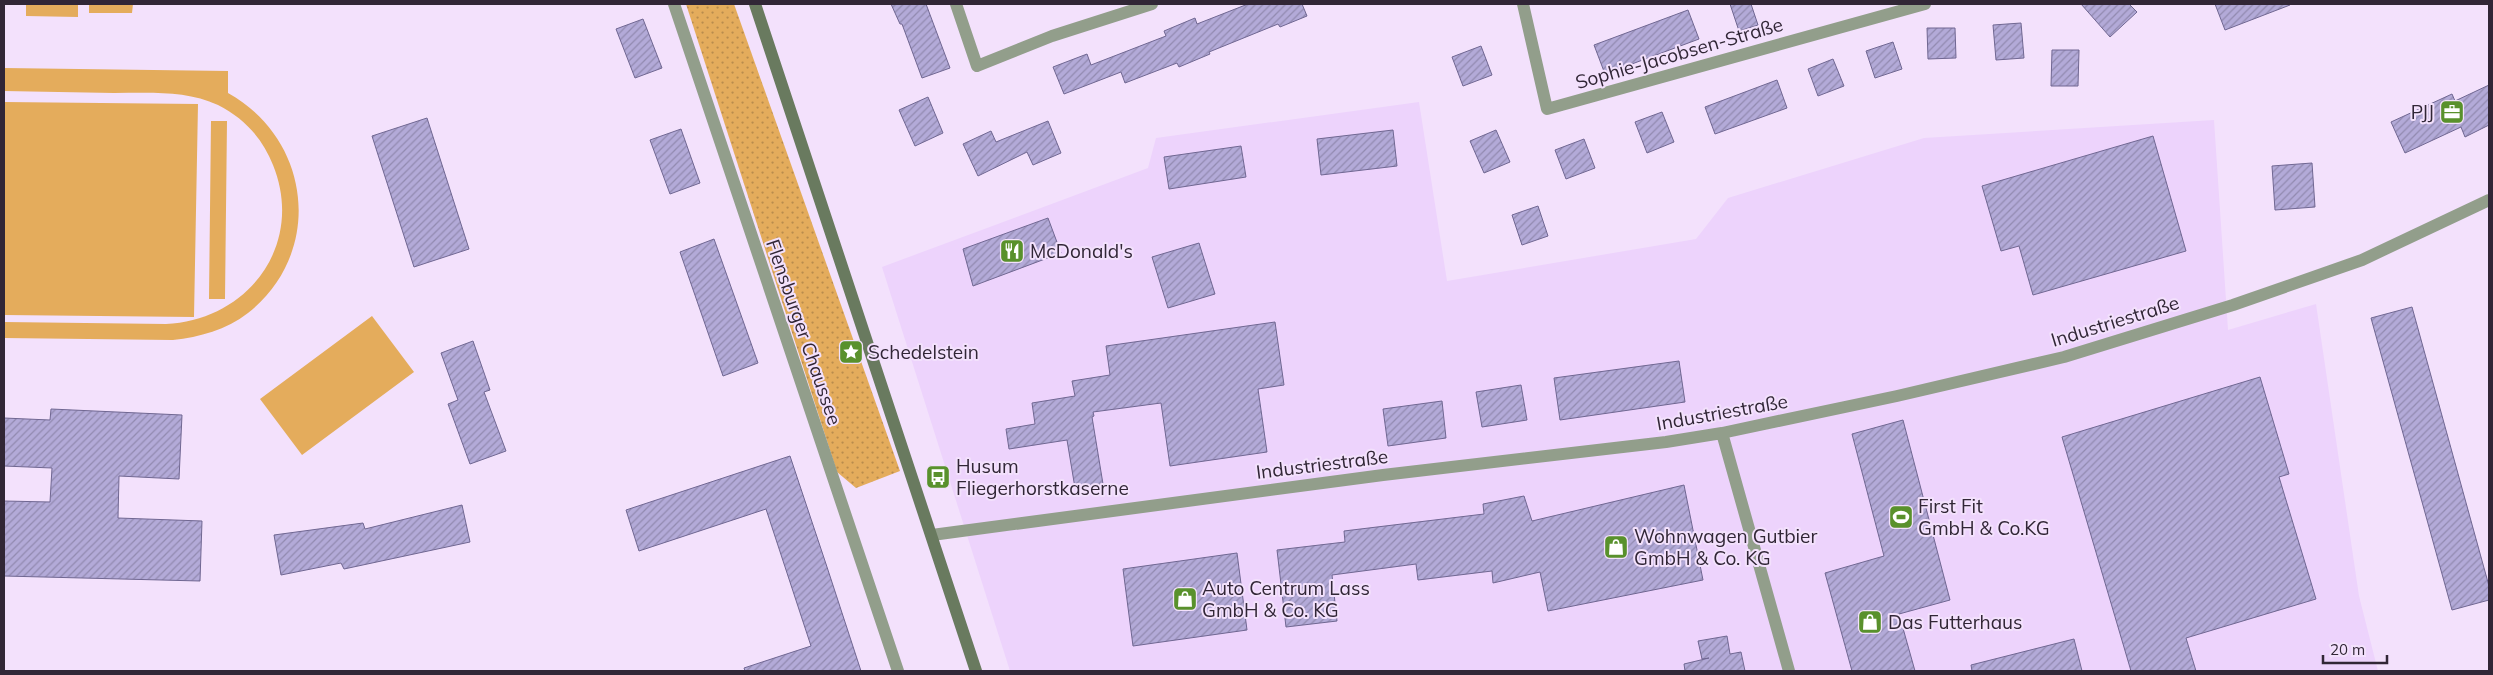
<svg xmlns="http://www.w3.org/2000/svg" width="2493" height="675" font-family="Mulish,sans-serif">
<style>
.built{fill:#edd3fc}
.green{fill:url(#green-dots)}
.pitch{fill:#e4ac5c}
.building{fill:url(#building-hatch);stroke:#706792}
.lines{fill:none;stroke-linecap:round;stroke-linejoin:round}
.minor{stroke:#929e8b;stroke-width:12}
.secondary{stroke:#697a5f;stroke-width:12}
.labels{text-anchor:middle;stroke-width:4;stroke-linejoin:round;paint-order:stroke}
.street-label{font-size:19px;fill:#312636;stroke:#f3e1fc}
.poi-label{font-size:19px;fill:#312636;stroke:#f3e1fc;text-anchor:start}
</style>
<defs>
<pattern id="green-dots" width="8" height="8" patternUnits="userSpaceOnUse" patternTransform="scale(1.25)"><rect width="8" height="8" fill="#e4ac5c"/><path d="M2 2h.1M6 6h.1" fill="none" stroke="#b98c4d" stroke-width="1.8" stroke-linecap="round"/></pattern>
<pattern id="building-hatch" width="6" height="6" patternUnits="userSpaceOnUse" patternTransform="scale(1.25)"><rect width="6" height="6" fill="#b3aad8"/><path d="M-1 1l2-2M0 6l6-6M5 7l2-2" fill="none" stroke="#928ab0"/></pattern>
</defs>
<rect width="100%" height="100%" fill="#f3e1fc"/>
<path class="built" d="M1419,102l28,179 249,-42 32,-41 196,-60 290,-18 14,210 88,-26 43,292 19,75h-1368l-128,-404 266,-99 8,-30z"/>
<path class="green" d="M686,4h48l166,467 -44,17 -19,-16z"/>
<path class="pitch" d="M26,4h52v13l-52,-1z
M89,4h44l-1,9h-43z
M4,68l224,3v22c83,46 97,159 20,220 -22,17 -48,24 -75,27l-169,-2v-16l162,2c83,-4 139,-80 107,-159 -10,-26 -29,-47 -55,-60 -32,-15 -70,-12 -104,-12 -37,-1 -74,-1 -110,-2z
M4,102l194,2 -4,213 -190,-2z
M211,121h16l-2,178h-16z
M372,316l42,56 -112,83 -42,-56z"/>
<path class="building" d="M891,4h35l24,64 -28,10 -20,-54h-2z
M1248,4h54l5,12 -27,11 -2,-3 -69,28 1,2 -31,13 -2,-4 -52,20 -4,-11 -57,22 -11,-27 34,-13 4,11 75,-29 -2,-5 31,-13 2,6z
M1730,4h21l7,21 -19,6z
M2081,4h48l8,8 -27,25z
M2215,4h75v1l-65,25z
M1688,10l11,29 -94,35 -11,-29z
M643,19l19,49 -27,10 -19,-49z
M2021,23l3,35 -28,2 -3,-35z
M1927,28h28l1,30 -28,1z
M1893,42l9,27 -27,9 -9,-27z
M1481,46l11,29 -29,11 -11,-29z
M2052,50h27l-1,36h-27z
M1833,59l11,27 -26,10 -10,-27z
M1777,80l10,28 -72,26 -10,-27z
M2489,85v40l-24,12 -4,-10 -56,26 -14,-31 61,-28 3,7z
M928,97l15,36 -28,13 -16,-36z
M1662,112l12,30 -27,11 -12,-31z
M427,118l42,131 -55,18 -42,-131z
M1048,121l13,32 -28,12 -6,-13 -49,24 -15,-32 28,-13 5,11z
M681,129l19,54 -30,11 -20,-54z
M1393,130l4,36 -76,9 -4,-36z
M1496,130l14,32 -26,11 -14,-32z
M2153,136l33,115 -153,44 -14,-49 -18,5 -19,-65z
M1584,139l11,29 -29,11 -11,-29z
M1241,146l5,31 -77,12 -5,-32z
M2312,163l3,44 -40,3 -3,-44z
M1538,206l10,30 -26,9 -10,-30z
M1048,218l13,35 -88,33 -10,-37z
M714,239l44,124 -35,13 -43,-124z
M1199,243l16,51 -47,14 -16,-51z
M2412,307l77,279v14l-37,10 -81,-292z
M1275,322l9,63 -26,4 9,63 -97,14 -9,-63 -68,9 1,4 -2,1 11,67 -28,4 -8,-48 -58,9 -3,-20 29,-5 -3,-21 43,-7 -3,-15 38,-6 -4,-29z
M473,341l17,49 -6,2 22,59 -36,13 -22,-60 10,-4 -17,-47z
M1679,361l6,41 -125,18 -6,-42z
M2260,377l29,97 -10,3 37,122 -130,39 10,33h-65l-69,-234z
M1521,385l6,35 -45,7 -6,-35z
M1442,401l4,37 -58,8 -5,-37z
M51,409l131,6 -3,64 -60,-3 -1,42 84,3 -2,60 -196,-5v-75l46,1 2,-34 -48,-2v-48l46,2z
M1903,420l47,180 -51,14 16,57h-63l-27,-98 59,-17 -32,-122z
M790,456l37,111 34,104h-116l-1,-3 67,-22 -45,-137 -127,42 -13,-41z
M1684,485l19,95 -155,31 -8,-39 -47,11 -1,-12 -74,9 -2,-16 -84,11 5,46 -51,6 -9,-77 68,-8 -1,-11 140,-17 -1,-10 41,-8 8,25z
M462,505l8,37 -126,27 -3,-6 -60,12 -7,-40 89,-12 2,6z
M1237,553l10,77 -114,16 -10,-77z
M1727,636l3,18 11,-2 4,19h-60l-1,-7 25,-6 -7,1 -4,-18z
M2074,639l8,32h-110l-1,-6z"/>
<g class="lines">
<path class="minor" d="M674,4l224,667
M956,4l21,62 75,-30 100,-32
M1523,4l24,105 378,-105
M1722,433l67,238
M932,535l451,-60 283,-33 56,-9 175,-37 167,-39 169,-52 129,-45 127,-60"/>
<path class="secondary" d="M755,4l221,667"/>
</g>
<defs>
<symbol id="office-square" viewBox="-11 -11 22 22"><rect x="-9" y="-9" width="18" height="18" rx="4" fill="#59912c" stroke="#f3e1fc"/><path d="M-6-3h4V-5.5h4V-3h4V5H-6ZM-1-4.5V-3h2v-1.5ZM-6 0V1H6V0Z" fill="#fff"/></symbol>
<symbol id="restaurant-square" viewBox="-11 -11 22 22"><rect x="-9" y="-9" width="18" height="18" rx="4" fill="#59912c" stroke="#f3e1fc"/><path d="M-5-6h1v4h1v-4h1v4h1v-4h1v5L-1.5 .5V6h-2V.5L-5-1ZM5-6V6H3V1.5H1.5Q1.5-4 5-6Z" fill="#fff"/></symbol>
<symbol id="sight-square" viewBox="-11 -11 22 22"><rect x="-9" y="-9" width="18" height="18" rx="4" fill="#59912c" stroke="#f3e1fc"/><path d="M0-6L1.8-2.2L6-1.7L2.9 1.2L3.7 5.4L0 3.3L-3.7 5.4L-2.9 1.2L-6-1.7L-1.8-2.2Z" fill="#fff"/></symbol>
<symbol id="bus-square" viewBox="-11 -11 22 22"><rect x="-9" y="-9" width="18" height="18" rx="4" fill="#59912c" stroke="#f3e1fc"/><path d="M-5-6H5V4H4V6H2V4H-2V6H-4V4H-5ZM-3.5-4V0h7V-4ZM-3.5 1.2v1.5H-2V1.2ZM2 1.2v1.5H3.5V1.2Z" fill="#fff"/></symbol>
<symbol id="stadium-square" viewBox="-11 -11 22 22"><rect x="-9" y="-9" width="18" height="18" rx="4" fill="#59912c" stroke="#f3e1fc"/><path d="M0-5a6.5 5 0 1 0 0 10a6.5 5 0 1 0 0-10ZM-3.5-1.8h7v3.6h-7Z" fill="#fff"/></symbol>
<symbol id="shop-square" viewBox="-11 -11 22 22"><rect x="-9" y="-9" width="18" height="18" rx="4" fill="#59912c" stroke="#f3e1fc"/><path d="M-5-2.5h2.3a2.7 3.5 0 0 1 5.4 0H5L5.5 6h-11ZM-1.5-2.5h3a1.5 2.3 0 0 0-3 0Z" fill="#fff"/></symbol>
</defs>
<g fill-rule="evenodd">
<use href="#office-square" x="2438" y="98" width="28" height="28"/>
<use href="#restaurant-square" x="998" y="237" width="28" height="28"/>
<use href="#sight-square" x="837" y="338" width="28" height="28"/>
<use href="#bus-square" x="924" y="463" width="28" height="28"/>
<use href="#stadium-square" x="1887" y="503" width="28" height="28"/>
<use href="#shop-square" x="1602" y="533" width="28" height="28"/>
<use href="#shop-square" x="1171" y="585" width="28" height="28"/>
<use href="#shop-square" x="1856" y="608" width="28" height="28"/>
</g>
<g class="labels">
<g class="street-label">
<text transform="translate(1679 53) rotate(-16)" y="7">Sophie-Jacobsen-Straße</text>
<text transform="translate(2115 321) rotate(-17)" y="7">Industriestraße</text>
<text transform="translate(804 332) rotate(71)" y="7">Flensburger Chaussee</text>
<text transform="translate(1722 412) rotate(-10)" y="7">Industriestraße</text>
<text transform="translate(1322 464) rotate(-7)" y="7">Industriestraße</text>
</g>
<g class="poi-label">
<text x="2434" y="119" text-anchor="end">PJJ</text>
<text x="1030" y="258">McDonald's</text>
<text x="868" y="359">Schedelstein</text>
<text x="956" y="473">Husum<tspan x="956" dy="22">Fliegerhorstkaserne</tspan></text>
<text x="1918" y="513">First Fit<tspan x="1918" dy="22">GmbH &amp; Co.KG</tspan></text>
<text x="1634" y="543">Wohnwagen Gutbier<tspan x="1634" dy="22">GmbH &amp; Co. KG</tspan></text>
<text x="1202" y="595">Auto Centrum Lass<tspan x="1202" dy="22">GmbH &amp; Co. KG</tspan></text>
<text x="1888" y="629">Das Futterhaus</text>
</g>
</g>
<rect width="2493" height="675" fill="none" stroke="#312636" stroke-width="10"/>
<path d="M2323 655v8h64v-8" fill="none" stroke="#312636" stroke-width="2.5"/>
<text x="2330" y="655" font-size="15" fill="#312636" stroke="#f3e1fc" stroke-width="4" paint-order="stroke">20 m</text>
</svg>
